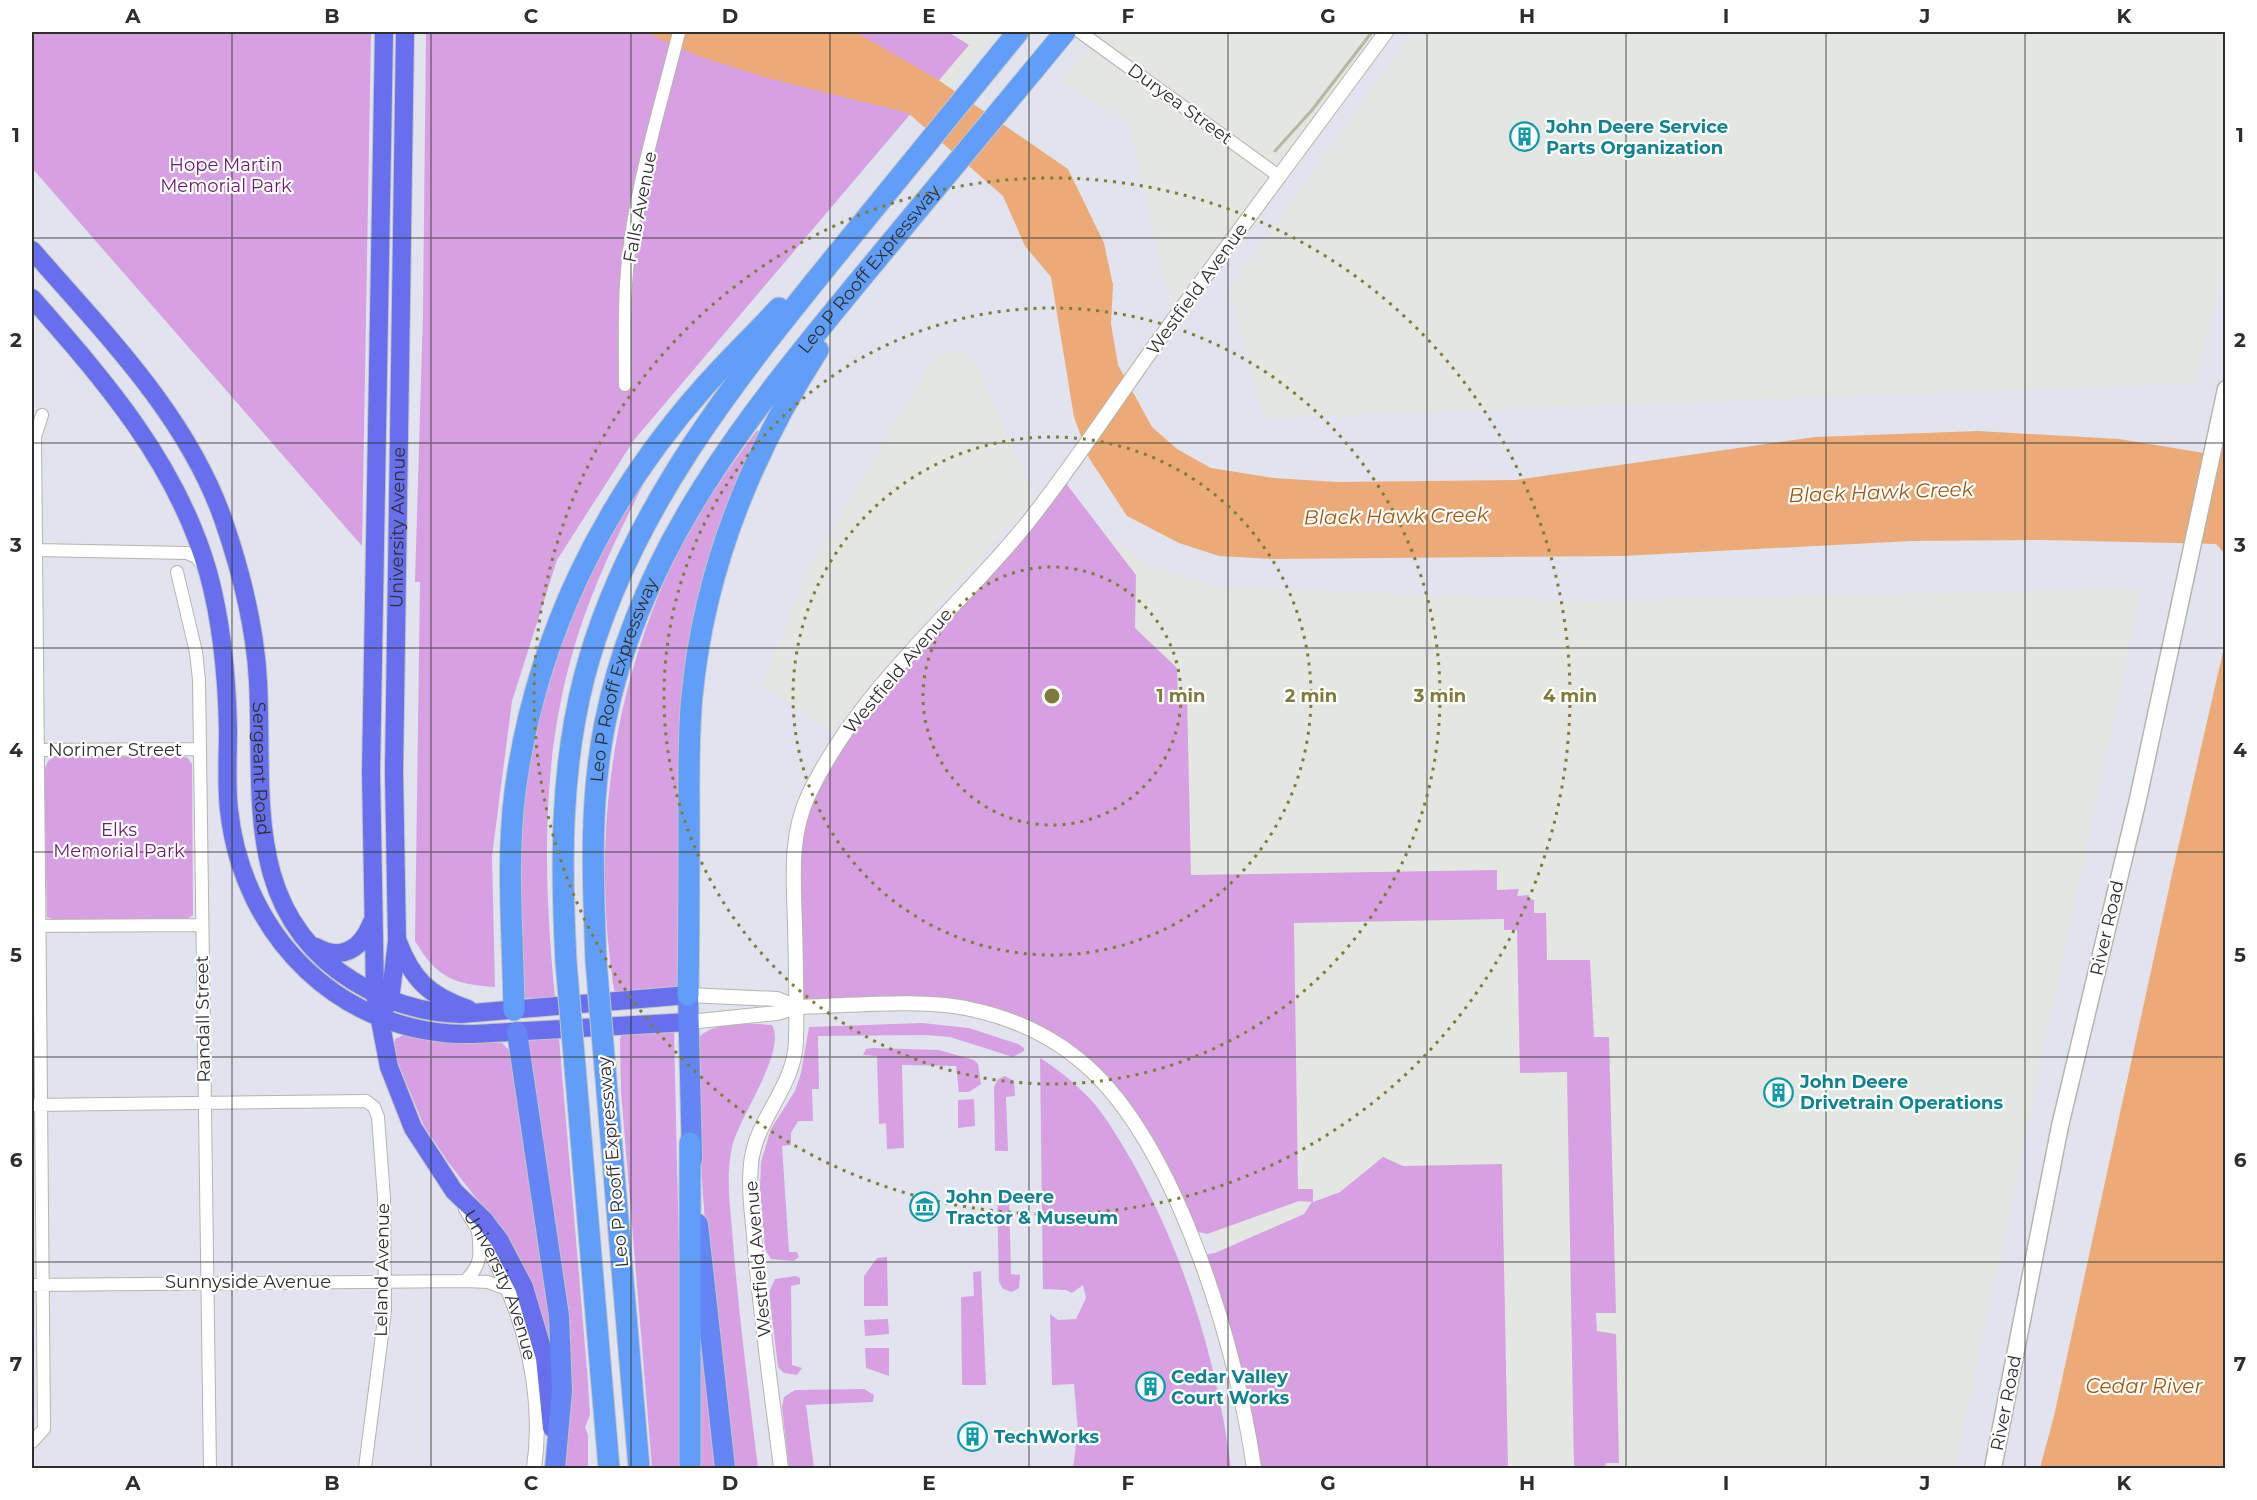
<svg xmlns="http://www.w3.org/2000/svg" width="2257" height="1500" font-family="Montserrat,sans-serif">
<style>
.industrial{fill:#e4e7e1}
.green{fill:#d7a0e3}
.water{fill:#ecaa78}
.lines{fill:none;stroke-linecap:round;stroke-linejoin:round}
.minor-casing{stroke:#b5b5aa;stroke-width:14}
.tertiary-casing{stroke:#b5b5aa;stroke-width:16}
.secondary-casing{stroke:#b5b5aa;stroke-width:19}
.primary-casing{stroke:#c4c4c4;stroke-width:20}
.trunk-casing{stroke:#c4c4c4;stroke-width:22}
.motorway-casing{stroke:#c4c4c4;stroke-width:23}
.minor{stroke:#fff;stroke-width:12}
.tertiary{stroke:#fff;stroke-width:14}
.secondary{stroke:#fff;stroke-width:16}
.primary{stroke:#676fed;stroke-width:18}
.trunk{stroke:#6486f4;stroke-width:20}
.motorway{stroke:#609efa;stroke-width:21}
.rail{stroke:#b6b7a3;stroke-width:3}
.motorway-bridge-casing{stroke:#c4c4c4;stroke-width:23;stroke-linecap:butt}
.motorway-bridge{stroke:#609efa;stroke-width:21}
.grid{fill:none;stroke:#2e2e2e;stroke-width:1.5;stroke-opacity:0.55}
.ring{fill:none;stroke:#7e7c38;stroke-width:3;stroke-dasharray:3 6}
.labels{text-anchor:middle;stroke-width:4.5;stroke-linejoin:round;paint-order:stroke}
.street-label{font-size:18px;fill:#2e2e2e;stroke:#fff}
.culture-label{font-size:18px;font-weight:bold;fill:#0d838f;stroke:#fff;text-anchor:start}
.park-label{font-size:18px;fill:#681d6b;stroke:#fff}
.water-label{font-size:20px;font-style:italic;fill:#9d5912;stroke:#fff}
.centre{fill:#7e7c38;stroke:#fff;stroke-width:3}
.ring-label{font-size:18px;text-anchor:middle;font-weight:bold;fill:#7e7c38;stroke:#fff;stroke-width:4.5;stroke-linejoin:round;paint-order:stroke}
.neatline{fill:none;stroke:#2e2e2e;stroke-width:2}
.grid-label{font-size:20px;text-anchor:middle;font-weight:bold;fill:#2e2e2e}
</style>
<rect width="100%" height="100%" fill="#e1e4ee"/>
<path class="industrial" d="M856,32h140l-46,56z
M1102,32h274l-204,277 -44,-187 -67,-41z
M1413,32h812v226l-29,125 -931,35 -36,-129z
M958,351l17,9 60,140 -34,32 -74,85 -94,115 -71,-47 47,-116 123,-209 13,-8z
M1063,503l86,63 69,21 366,14 534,-12 23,2 -186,877h-674l-26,-113 -65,-187z"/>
<path class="green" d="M32,32h339l-9,514 -330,-378z
M426,32h522l21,13 -335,395 -77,120 -45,141 -20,155 3,131c-42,-3 -58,-9 -80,-46l5,-359h-5l8,-269z
M757,430l5,3 -79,253 -5,102 3,199 -66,9c-25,-154 -4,-312 67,-452 21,-40 48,-77 75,-114z
M1062,478l74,97 -1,53 42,40 1,30h9l4,177 306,-5v20l22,-1 -2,7 12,-1v4l5,1v13h12l1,47h43l4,77h15l7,276h-20l1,18 19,3 3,129h-13l-1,5h-31l-7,-396 -47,1 -3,-143h-13v-11l-210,4 4,266h15v13l27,-10 43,-35 20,9 99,-2 6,304h-254l-55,-213 16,-2 89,-39 8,-12 -13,-1 -92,33 -17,-4 -70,-126 -66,-62 -85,-34 -172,-1 -4,-157 38,-95z
M640,481l4,2c-28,55 -55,111 -72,172 -32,112 -28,228 -17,343h-35l-5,-113 12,-136 45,-148z
M181,756l7,2 4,6 1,151 -7,5h-132l-7,-3 -3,-146 4,-10 6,-4z
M922,1023l47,5 49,16 6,4v3l-11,6 -63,-20 -25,-2 -107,1 1,53h-7l1,32h-15l-7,12v12l-9,1 7,106h8l2,5 -5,4 -23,-2 -6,-10 -5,-61 1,-26 10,-33 24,-38 6,-18 8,-46z
M772,1025c15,26 -33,92 -40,122 -7,31 -1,64 1,95 6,76 16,151 25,226h-28l-24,-230 -6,-87 -2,-112c12,-18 54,-16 74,-14z
M674,1031l10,437h-32l-31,-377 -1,-51 1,-4 6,-2z
M405,1034l97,9 9,9 39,233 6,93 -55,-148 -53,-68 -24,-36 -31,-75 2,-12z
M559,1038l29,344 2,33 -5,12 3,8v33h-26l4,-46 -39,-383z
M872,1048l67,2 35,10 4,4 3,20 -12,8h-10l-3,-26 -54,-1 2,83 -17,1 -1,-26 -7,1 -2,-68 -14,-1 3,-6z
M1040,1058c16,10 30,21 43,34 18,16 30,38 43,59 56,95 91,208 105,317h-158l5,-37 -4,-47 -22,1 -2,-71 8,6 18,-1 10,-21 -3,-13 -11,8 -6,-3 -23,-1z
M1005,1076l9,5 1,15 -9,1 2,54h-13l-1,-64 4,-8z
M974,1099l1,27 -17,2v-28z
M997,1192h12l2,82 9,1 -1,13 -7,4 -9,-3 -4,-7z
M887,1257l1,49h-24v-30l13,-18z
M981,1271l5,114h-24l-1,-88 13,-1 -1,-24z
M796,1276l4,2v6l-9,2 1,79 10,3 -5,7 -13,-2 -6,-6 -9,-75 6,-13z
M696,1289l21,179h-20z
M888,1319l1,15 -24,2 -1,-16z
M865,1348h24v28l-23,-8z
M864,1389l10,6 -1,7 -67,3 8,63h-25l-7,-61 2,-10 11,-7z"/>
<path class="water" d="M644,32h212l81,47 131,90 36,74 9,42 -2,39 7,41 34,62 25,22 34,19 63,10 63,4 178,-2 300,-43 163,-6 141,8 97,16 9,-11v110l-9,-10 -173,-4 -132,1 -288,15 -350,3 -54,-3 -40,-13 -52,-27 -38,-58 -15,-41 -23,-140 -26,-31 -22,-50 -95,-83 -141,-35 -66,-21z
M2225,643v825h-185l14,-52 119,-546z"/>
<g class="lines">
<defs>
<path id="minor" d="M1080,32l200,145
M625,385c0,-34 -1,-68 1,-101 5,-85 33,-171 53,-252
M36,550l151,3 9,4 8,9
M177,572l19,80 3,28 11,788
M32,750l167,-1
M32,926l170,-1
M32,1105l334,-4 8,6 4,10 6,81 1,113 -20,157
M465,1281c18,-17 15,-28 13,-51
M32,1285l433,-4 23,1 21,8
M32,1442l12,-13 -9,-992 7,-22"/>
<g id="tertiary">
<path d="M688,995l89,4 20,8"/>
<path d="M689,1022l88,-9 20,-6c51,-1 125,-9 173,2 38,8 76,24 107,49 98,77 160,290 177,410"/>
<path id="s1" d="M466,1209c49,77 81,167 68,259"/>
<path d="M781,1468c-9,-73 -20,-147 -26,-221 -2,-27 -7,-56 -4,-83 4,-45 43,-76 45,-122 1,-39 0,-77 -1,-116 -1,-45 -6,-88 13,-130 50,-106 145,-182 217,-270 45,-56 84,-116 126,-175 77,-107 157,-213 235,-319"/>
</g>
<path id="secondary" d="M1993,1468l67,-342 78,-327 88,-410"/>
<g id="primary">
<path d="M384,32l-13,740 4,222 14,73 24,61 41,63 30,29 16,21 24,46 21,71 7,70"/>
<path id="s2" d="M32,250c71,82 154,164 191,269 18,52 32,107 35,162 6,112 -17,230 95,300 34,21 68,32 108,33l227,-19"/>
<path d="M32,298c72,82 145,165 176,274 14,51 19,105 20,158 0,26 -2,54 1,80 14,128 114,227 245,224l215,-12"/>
<path d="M398,942c14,37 31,54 70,67"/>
<path d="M316,947c24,14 45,3 55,-23"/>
<path id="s3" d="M384,1009l6,-8 7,-60 -3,-169 11,-740"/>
</g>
<path id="trunk" d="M688,995l4,164
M517,1032l42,284 3,75 -7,77
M698,1224l27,244"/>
<g id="motorway">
<path id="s4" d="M596,961c-3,-80 -7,-158 9,-238 35,-179 150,-316 263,-453 66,-80 132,-159 197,-238"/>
<path d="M566,962c-5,-96 -6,-190 18,-284 42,-164 153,-301 258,-430 59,-72 118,-144 176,-216"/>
<path d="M688,995c1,-59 1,-118 1,-176 0,-41 -1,-82 3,-123 12,-125 58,-240 126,-346"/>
<path d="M514,1010c-1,-73 -8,-146 1,-218 20,-152 87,-290 189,-405 24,-27 50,-52 75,-79"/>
<path d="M575,1067l34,401"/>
<path d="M605,1068l34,400"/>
<path d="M690,1468v-325"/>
</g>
</defs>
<use href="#minor" class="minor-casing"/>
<use href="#tertiary" class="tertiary-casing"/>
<use href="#secondary" class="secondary-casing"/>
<use href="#primary" class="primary-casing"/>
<use href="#trunk" class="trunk-casing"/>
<use href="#motorway" class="motorway-casing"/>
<use href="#minor" class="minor"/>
<use href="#tertiary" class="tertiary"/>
<use href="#secondary" class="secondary"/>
<use href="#primary" class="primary"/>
<use href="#trunk" class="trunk"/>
<use href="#motorway" class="motorway"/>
<path class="rail" d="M1275,151l37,-41 60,-78"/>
<defs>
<path id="motorway-bridge" d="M596,961l9,107
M566,962l9,105"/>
</defs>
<use href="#motorway-bridge" class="motorway-bridge-casing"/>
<use href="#motorway-bridge" class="motorway-bridge"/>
</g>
<path class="grid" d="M232,32v1436M431,32v1436M631,32v1436M830,32v1436M1029,32v1436M1228,32v1436M1427,32v1436M1626,32v1436M1826,32v1436M2025,32v1436M32,238h2194M32,443h2194M32,648h2194M32,852h2194M32,1057h2194M32,1262h2194"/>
<g class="ring">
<circle cx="1052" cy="696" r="129"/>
<circle cx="1052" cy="696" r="259"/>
<circle cx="1052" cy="696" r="388"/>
<circle cx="1052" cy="696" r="518"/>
</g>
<defs>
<symbol id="building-ring" viewBox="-11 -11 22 22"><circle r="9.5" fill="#fff" stroke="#0f9aa8" stroke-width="1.5"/><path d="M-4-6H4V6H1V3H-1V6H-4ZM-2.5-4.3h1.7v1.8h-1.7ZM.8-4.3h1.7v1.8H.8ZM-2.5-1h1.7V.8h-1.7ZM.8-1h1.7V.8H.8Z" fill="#0f9aa8"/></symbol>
<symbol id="museum-ring" viewBox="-11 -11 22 22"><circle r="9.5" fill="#fff" stroke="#0f9aa8" stroke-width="1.5"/><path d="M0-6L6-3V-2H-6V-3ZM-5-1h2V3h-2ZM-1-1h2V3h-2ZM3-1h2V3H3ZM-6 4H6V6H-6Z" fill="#0f9aa8"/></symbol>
</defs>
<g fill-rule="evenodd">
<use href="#building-ring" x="1508" y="120" width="33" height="33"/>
<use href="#building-ring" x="1762" y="1076" width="33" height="33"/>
<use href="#museum-ring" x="908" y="1190" width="33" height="33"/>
<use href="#building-ring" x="1134" y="1370" width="33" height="33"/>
<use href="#building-ring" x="956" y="1420" width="33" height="33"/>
</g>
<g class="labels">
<g class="street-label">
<text transform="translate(1180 104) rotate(36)" y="6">Duryea Street</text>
<text transform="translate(640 207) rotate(-79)" y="6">Falls Avenue</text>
<text dy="6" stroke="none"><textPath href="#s4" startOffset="770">Leo P Rooff Expressway</textPath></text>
<text transform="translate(1197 289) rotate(-54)" y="6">Westfield Avenue</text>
<text dy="6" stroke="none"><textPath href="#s3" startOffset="484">University Avenue</textPath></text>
<text transform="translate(898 671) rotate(-50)" y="6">Westfield Avenue</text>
<text dy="6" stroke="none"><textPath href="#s4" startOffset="285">Leo P Rooff Expressway</textPath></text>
<text x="115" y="756">Norimer Street</text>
<text dy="6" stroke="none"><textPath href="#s2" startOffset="586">Sergeant Road</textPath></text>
<text transform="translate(2107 928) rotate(-77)" y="6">River Road</text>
<text transform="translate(203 1019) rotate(-91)" y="6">Randall Street</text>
<text transform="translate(613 1162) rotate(-95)" y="6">Leo P Rooff Expressway</text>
<text transform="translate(758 1259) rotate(-95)" y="6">Westfield Avenue</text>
<text transform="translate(382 1270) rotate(-89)" y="6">Leland Avenue</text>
<text x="248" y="1288">Sunnyside Avenue</text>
<text dy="6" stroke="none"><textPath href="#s1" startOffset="84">University Avenue</textPath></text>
<text transform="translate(2006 1403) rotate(-79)" y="6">River Road</text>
</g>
<g class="culture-label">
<text x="1546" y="133">John Deere Service<tspan x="1546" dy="21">Parts Organization</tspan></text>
<text x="1800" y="1088">John Deere<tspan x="1800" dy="21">Drivetrain Operations</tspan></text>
<text x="946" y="1203">John Deere<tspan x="946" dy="21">Tractor &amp; Museum</tspan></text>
<text x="1171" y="1383">Cedar Valley<tspan x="1171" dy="21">Court Works</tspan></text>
<text x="994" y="1443">TechWorks</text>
</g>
<g class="park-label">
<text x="226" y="171">Hope Martin<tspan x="226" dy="21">Memorial Park</tspan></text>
<text x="119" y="836">Elks<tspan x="119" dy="21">Memorial Park</tspan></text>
</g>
<g class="water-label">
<text transform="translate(1881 492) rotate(-2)" y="7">Black Hawk Creek</text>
<text transform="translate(1396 516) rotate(-1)" y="7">Black Hawk Creek</text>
<text x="2144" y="1393">Cedar River</text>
</g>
</g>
<circle cx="1052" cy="696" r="9" class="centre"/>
<g class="ring-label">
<text x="1181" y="702">1 min</text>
<text x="1311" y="702">2 min</text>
<text x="1440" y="702">3 min</text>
<text x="1570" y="702">4 min</text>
</g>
<rect width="2257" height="1500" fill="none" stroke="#ffffff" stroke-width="66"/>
<rect x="33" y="33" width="2191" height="1434" class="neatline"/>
<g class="grid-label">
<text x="133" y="23">A</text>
<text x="332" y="23">B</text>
<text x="531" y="23">C</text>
<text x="730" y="23">D</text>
<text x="929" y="23">E</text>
<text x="1128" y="23">F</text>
<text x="1328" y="23">G</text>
<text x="1527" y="23">H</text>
<text x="1726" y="23">I</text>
<text x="1925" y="23">J</text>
<text x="2124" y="23">K</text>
<text x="16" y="142">1</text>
<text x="2240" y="142">1</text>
<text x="16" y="347">2</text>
<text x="2240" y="347">2</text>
<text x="16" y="552">3</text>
<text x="2240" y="552">3</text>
<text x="16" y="757">4</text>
<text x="2240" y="757">4</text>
<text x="16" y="962">5</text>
<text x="2240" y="962">5</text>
<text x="16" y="1167">6</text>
<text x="2240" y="1167">6</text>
<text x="16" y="1371">7</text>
<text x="2240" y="1371">7</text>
<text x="133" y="1490">A</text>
<text x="332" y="1490">B</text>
<text x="531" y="1490">C</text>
<text x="730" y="1490">D</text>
<text x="929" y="1490">E</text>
<text x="1128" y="1490">F</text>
<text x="1328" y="1490">G</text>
<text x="1527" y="1490">H</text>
<text x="1726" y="1490">I</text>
<text x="1925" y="1490">J</text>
<text x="2124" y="1490">K</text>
</g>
</svg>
